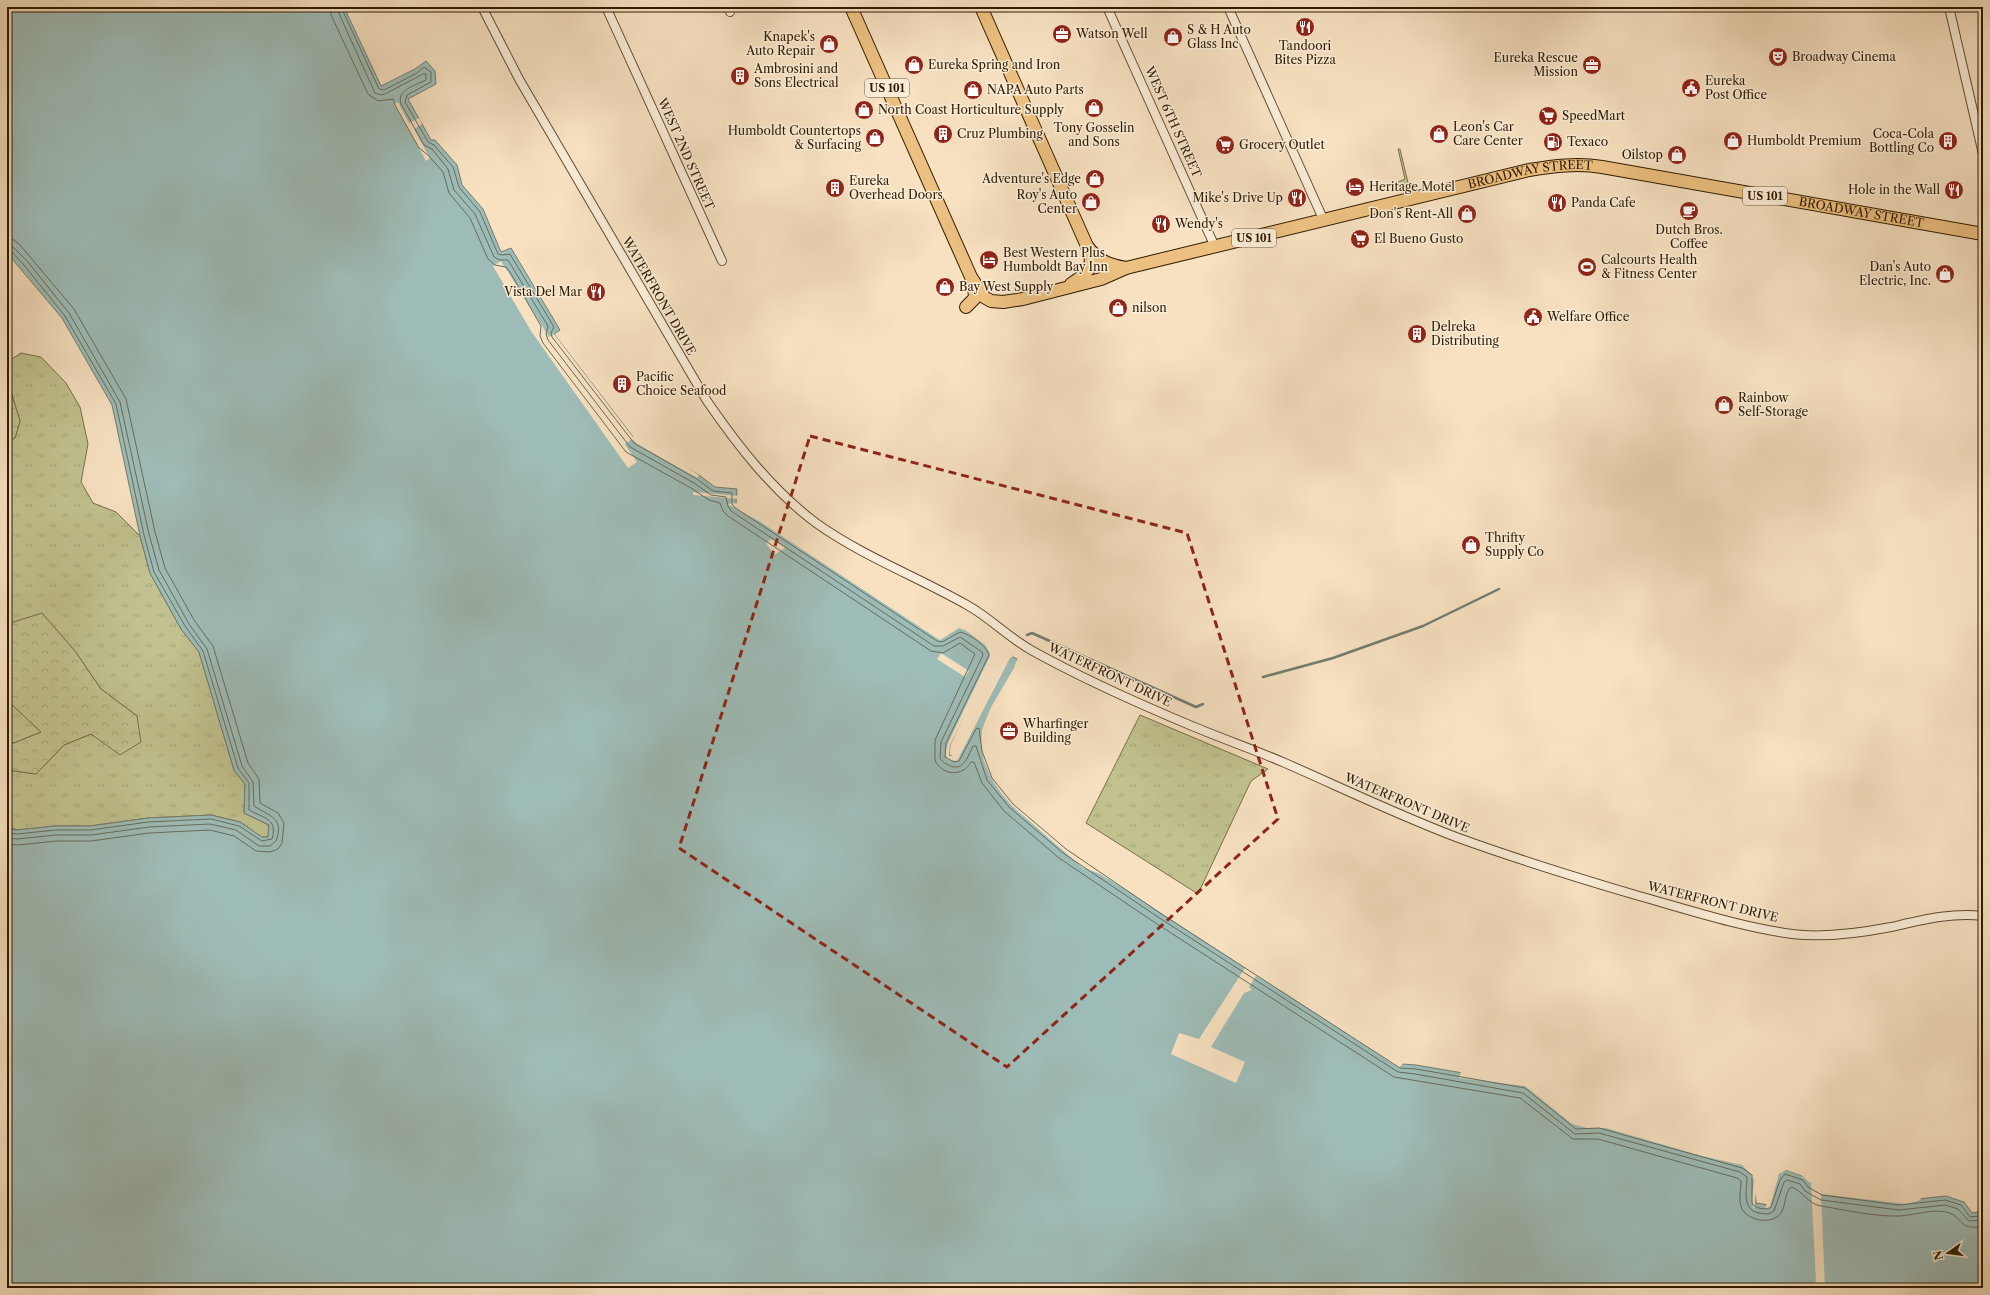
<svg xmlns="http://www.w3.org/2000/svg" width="1990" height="1295" font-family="'Libre Caslon Text',serif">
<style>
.grass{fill:url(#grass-tufts);stroke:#786e48}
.forest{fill:url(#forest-crowns);stroke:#786e48}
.water{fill:#9ebcb7;stroke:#727c6e}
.pier{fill:#f7e1c1}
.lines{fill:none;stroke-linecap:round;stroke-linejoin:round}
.shore{stroke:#666c5c;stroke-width:1}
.stream{stroke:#727c6e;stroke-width:2.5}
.minor-casing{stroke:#614c31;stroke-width:10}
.highway-casing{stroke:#2f1b01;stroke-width:14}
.minor{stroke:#faecd7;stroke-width:8}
.highway{stroke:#ecc080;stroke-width:12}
.marked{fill:none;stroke:#8f2418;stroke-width:3;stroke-dasharray:8 5;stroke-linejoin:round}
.labels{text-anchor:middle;stroke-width:3;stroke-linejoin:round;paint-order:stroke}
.shield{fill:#faecd7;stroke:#6c5a41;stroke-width:1}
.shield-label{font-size:11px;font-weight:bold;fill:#2f1b01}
.poi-label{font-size:12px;fill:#2f1b01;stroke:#faecd7;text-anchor:start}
.street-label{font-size:12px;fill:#2f1b01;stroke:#faecd7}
</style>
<defs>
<pattern id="grass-tufts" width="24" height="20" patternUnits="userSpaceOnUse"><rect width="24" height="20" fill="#c1c290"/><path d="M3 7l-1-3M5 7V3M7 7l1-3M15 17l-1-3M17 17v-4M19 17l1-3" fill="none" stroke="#a6a67a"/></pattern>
<pattern id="forest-crowns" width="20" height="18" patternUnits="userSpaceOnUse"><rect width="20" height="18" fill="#c1c290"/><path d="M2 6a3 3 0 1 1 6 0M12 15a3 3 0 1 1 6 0" fill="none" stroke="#a6a67a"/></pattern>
</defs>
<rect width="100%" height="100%" fill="#f7e1c1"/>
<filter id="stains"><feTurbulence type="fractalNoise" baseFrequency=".005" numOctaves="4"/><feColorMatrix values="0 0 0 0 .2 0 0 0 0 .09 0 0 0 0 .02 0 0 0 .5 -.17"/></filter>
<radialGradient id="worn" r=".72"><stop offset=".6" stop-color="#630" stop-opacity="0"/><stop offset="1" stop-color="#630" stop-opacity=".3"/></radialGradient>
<path class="grass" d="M1398,149h2l9,38 -9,4 -2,-9 7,-3z
M21,353l20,4 25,26 14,24 8,37 -7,38 12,21 23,9 24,24 10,37 31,56 18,23 35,118 11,14 -1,29 25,12 -1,12h-7l-21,-15 -29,-7 -63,3 -58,8h-34l-39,4 -10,-4v-56l29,4 28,-29 27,-11 29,20 17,-38 -36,-27 -26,-38 -33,-37 -35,10v-82l3,-8 -3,-5v-87l8,-4 5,-17 -13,-42v-17z
M7,700l34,32 -27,11h-7z
M1140,715l128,54 -17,12 -53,113 -112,-71z"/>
<path class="forest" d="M7,379l13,42 -5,17 -8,4z
M42,613l33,38 26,38 36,27 4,26 -21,13 -29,-21 -27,11 -28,29 -29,-4v-27h7l27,-11 -34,-32v-76z"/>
<path class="water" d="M7,7h337l37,79 34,-17 11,-8 9,10 1,13 -28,15 23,41h4l22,25 5,20 21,24 18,43 10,-4 49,82 -6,4 80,104 65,37 16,12 22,2 -1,15 203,134c5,-3 11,-8 17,-10 12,-4 30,17 37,26l-43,91 -1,10 7,3 53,-103 8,4 -2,13 -25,43 -6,16 2,19 9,25 21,26 53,45 178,119 155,99 14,1 111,19 51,41 22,-1 143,40 11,6 2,33 12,2 8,-27 7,-9 23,8 5,7 12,7 76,10 47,-5 18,6 8,11 6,-1 5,-5v81h-1976v-459l10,1 39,-4h34l58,-8 63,-3 29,7 22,15h6l1,-12 -25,-12 1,-29 -11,-14 -35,-118 -18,-23 -31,-56 -10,-37 -28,-131 -50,-87 -55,-65z"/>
<path class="pier" d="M398,102l11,21 10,-5 3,6 -8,5 16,29 -4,3 -32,-57z
M501,261l48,76 5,-3 79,103 2,-1 50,30 14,9 -2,3 -60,-34 -5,-5 -7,5 12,18 -9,6 -97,-137 -38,-65z
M693,492l46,4 -1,3 -45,-4z
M733,503l7,1 29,18 171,114 14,-10 7,-1 7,3 22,17 5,7 -1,5 -44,88 -1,11h7l51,-100 2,-2 4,3 -3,1 -53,103 -9,-1 -3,-6 3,-11 42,-87v-3l-5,-8 -20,-15 -6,-2 -19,12 -5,-3 -176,-116 -32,-17z
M771,539l12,7 2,2 -11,7 -8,-12z
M941,653l28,18 -4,6 -28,-18z
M1017,659l1,1 -1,12 -13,21 -18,38 2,18 9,25 20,26 53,45 44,30 134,88v2l50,29 89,59 17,9 -5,6 -111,-73 -32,-19 -7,11 3,3 -8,3 -33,54 34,15 -9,21 -65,-29 8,-21 20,6 46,-71 -120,-79 -27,-16 -15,-5 -72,-63 -10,-12 -10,-15 -7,-17 -3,-16 1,-15 8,-21 24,-41z
M1461,1071l68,12 49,40 22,-1 144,40 11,6 3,6 -4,37 -2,-11 2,-19 -4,-8 -8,-8 -40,-9 -96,-28h-19l-15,-4 -47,-38 -66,-8z
M1783,1167l24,8 4,9h3l9,5 76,10 25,-3 -6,5 -13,3 -84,-10 4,94h-25v-2l10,2 6,-7 -5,-97 -10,-9 -15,-5 -7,4 -9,33 -5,3 9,-33z"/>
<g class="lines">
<path class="shore" d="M330,7l1,8 37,79 10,7 15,-2 3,8 23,41 9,7 15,17 6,21 21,25 18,41 7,6 11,2 4,5 31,54 -1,10 3,7 83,109 65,36 18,12 11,3 3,8 5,5 203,135 12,2 17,-10 15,11 -40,86v20c7,16 28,17 36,2h3l8,21 22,28 55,47 95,64 240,155 126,21 53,41h25l139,39 4,3c0,8 -3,20 1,28 6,12 31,16 39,4 5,-7 3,-20 10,-26 11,3 17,17 30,19 24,4 55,11 79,10 14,-1 32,-7 46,-4 18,4 12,20 37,14
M336,7l39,86 6,2 4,-1 38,-20h3v6c-10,5 -30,10 -25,24l23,41 8,4 16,20 6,21 21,24 19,43 6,3h8l40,66 -2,8 2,6 82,107 64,36 17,12 15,2 2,9 3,5 203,135h9l17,-9 22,15 1,3 -42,87 -1,16c3,5 6,6 11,8 13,5 17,-10 22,-20h3l11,34 22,27 54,46 95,64 240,155 17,2 108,19 52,41 24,-1 141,39 7,5c0,13 -6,32 12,36 6,1 10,2 15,-2l10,-29 3,-2 13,4 5,7 16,9 78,10 46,-5 13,4 11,12 14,-1
M341,7l38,82 5,1 33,-17 7,-6 7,5v10l-24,13 -2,7 23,40 6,3 19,22 6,20 21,25 18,42 4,1 8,-1 44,73 -3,6 1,4 82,106 63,36 16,12 19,2v11l2,3 203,134 5,1 18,-10c11,3 25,12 29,23l-43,88 -1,14 9,5 5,-1 17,-32 3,-1 3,23 10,27 21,26 53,45 94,64 240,155 16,1 109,19 51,41 23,-1 143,40 10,7v28c2,5 14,8 19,4l9,-27 5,-6 18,6 5,7 14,8 77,10 46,-5 16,5 9,12 9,-1 4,-3
M7,239l7,1 6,5 54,64 52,90 29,133 10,36 29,52 19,26 35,117 11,16 1,24 18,10 6,10 -2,20 -4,6 -8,3 -14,-1 -22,-15 -24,-6 -61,3 -58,8h-35l-38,4 -11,-1
M7,245l7,3 14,14 41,51 51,89 29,132 10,36 30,54 18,25 35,117 11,16 1,24c15,10 31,12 22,35l-6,5h-11l-23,-16 -26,-6 -61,3 -58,8h-35l-39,4 -10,-1
M7,250l4,1 13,14 41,51 51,88 28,131 10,37 31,54 18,25 35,117 11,15v27c14,8 29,8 23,29l-10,2 -23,-15 -28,-7 -63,3 -57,8h-35l-39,4 -10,-1"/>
<path class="stream" d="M1027,635l5,-2 164,74 7,-3
M1263,677l70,-19 90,-32 76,-37"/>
<defs>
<path id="minor" d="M482,7l37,72 188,322c31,45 65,89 109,122 48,34 100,53 151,82 22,12 41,32 64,45 52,29 106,53 161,76 31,13 63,24 93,37 57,25 113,52 171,74 60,22 122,41 183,59 50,14 102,31 153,38 32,4 68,-1 99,-7 31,-7 61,-15 92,-11
M606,7l116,254
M728,7l2,5
M1107,7l108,240
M1228,7l96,214
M1949,7l34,147"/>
<g id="highway">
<path id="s1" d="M851,7l120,270 13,20 7,4 12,1 20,-3 78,-20 25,-11 403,-98c25,-4 48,-7 73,-3l381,67"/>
<path d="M981,7l106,239c11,15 22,19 39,22"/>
<path d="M1071,284c15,-10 25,-16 17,-36"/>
<path d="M966,307l9,-9 -1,-13"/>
</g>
</defs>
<use href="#minor" class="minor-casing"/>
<use href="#highway" class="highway-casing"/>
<use href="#minor" class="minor"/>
<use href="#highway" class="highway"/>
</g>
<path class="marked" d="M810,436l377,97 91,286 -271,248 -328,-219z"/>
<defs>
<symbol id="restaurant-disc" viewBox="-11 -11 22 22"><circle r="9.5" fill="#8f2418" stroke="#faecd7"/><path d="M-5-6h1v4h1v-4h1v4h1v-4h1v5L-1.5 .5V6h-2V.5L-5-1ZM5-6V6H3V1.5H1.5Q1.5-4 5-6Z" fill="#fff"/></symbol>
<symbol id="office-disc" viewBox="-11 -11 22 22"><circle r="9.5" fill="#8f2418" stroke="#faecd7"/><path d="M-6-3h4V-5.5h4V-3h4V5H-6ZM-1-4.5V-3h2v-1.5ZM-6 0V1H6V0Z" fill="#fff"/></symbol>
<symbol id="shop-disc" viewBox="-11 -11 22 22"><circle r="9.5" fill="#8f2418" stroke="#faecd7"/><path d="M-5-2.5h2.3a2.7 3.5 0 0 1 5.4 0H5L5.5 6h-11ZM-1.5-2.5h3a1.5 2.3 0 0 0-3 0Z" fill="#fff"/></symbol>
<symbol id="theatre-disc" viewBox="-11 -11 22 22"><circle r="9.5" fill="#8f2418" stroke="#faecd7"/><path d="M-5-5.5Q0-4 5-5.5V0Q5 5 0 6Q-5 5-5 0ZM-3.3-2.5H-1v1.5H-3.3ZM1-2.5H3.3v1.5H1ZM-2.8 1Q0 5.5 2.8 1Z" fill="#fff"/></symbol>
<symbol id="building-disc" viewBox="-11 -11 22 22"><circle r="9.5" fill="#8f2418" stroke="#faecd7"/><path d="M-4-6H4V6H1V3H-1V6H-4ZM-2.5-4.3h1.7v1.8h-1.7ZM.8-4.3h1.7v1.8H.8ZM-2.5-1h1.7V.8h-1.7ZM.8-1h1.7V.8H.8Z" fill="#fff"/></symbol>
<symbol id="civic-disc" viewBox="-11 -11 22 22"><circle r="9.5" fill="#8f2418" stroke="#faecd7"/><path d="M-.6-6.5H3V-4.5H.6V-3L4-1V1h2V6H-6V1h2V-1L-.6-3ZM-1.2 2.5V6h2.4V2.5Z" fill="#fff"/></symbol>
<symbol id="supermarket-disc" viewBox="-11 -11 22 22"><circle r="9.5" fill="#8f2418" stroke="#faecd7"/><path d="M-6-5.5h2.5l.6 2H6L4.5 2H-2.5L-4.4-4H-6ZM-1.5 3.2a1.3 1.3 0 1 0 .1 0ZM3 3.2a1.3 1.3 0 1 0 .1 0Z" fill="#fff"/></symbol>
<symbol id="fuel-disc" viewBox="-11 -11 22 22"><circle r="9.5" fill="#8f2418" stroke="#faecd7"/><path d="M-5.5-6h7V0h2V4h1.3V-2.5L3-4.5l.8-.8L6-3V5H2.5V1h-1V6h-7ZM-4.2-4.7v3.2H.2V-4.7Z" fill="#fff"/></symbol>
<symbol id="hotel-disc" viewBox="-11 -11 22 22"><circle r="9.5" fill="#8f2418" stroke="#faecd7"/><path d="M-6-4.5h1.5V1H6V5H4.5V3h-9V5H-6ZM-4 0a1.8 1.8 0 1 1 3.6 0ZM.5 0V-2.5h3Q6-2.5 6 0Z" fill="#fff"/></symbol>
<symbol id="cafe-disc" viewBox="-11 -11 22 22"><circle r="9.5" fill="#8f2418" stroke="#faecd7"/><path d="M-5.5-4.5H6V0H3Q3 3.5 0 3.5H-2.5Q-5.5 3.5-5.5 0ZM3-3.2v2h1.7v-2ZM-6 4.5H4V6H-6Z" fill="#fff"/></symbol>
<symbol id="stadium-disc" viewBox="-11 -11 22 22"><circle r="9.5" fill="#8f2418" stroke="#faecd7"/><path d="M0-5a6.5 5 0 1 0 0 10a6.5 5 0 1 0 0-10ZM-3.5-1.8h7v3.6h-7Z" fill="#fff"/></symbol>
</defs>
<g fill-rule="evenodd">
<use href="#restaurant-disc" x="1294" y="16" width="22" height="22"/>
<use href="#office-disc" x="1051" y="23" width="22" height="22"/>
<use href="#shop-disc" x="1162" y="26" width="22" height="22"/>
<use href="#shop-disc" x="818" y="33" width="22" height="22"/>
<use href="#theatre-disc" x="1767" y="46" width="22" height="22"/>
<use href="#shop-disc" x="903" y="54" width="22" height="22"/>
<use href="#office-disc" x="1581" y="54" width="22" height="22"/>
<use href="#building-disc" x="729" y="65" width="22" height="22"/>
<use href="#civic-disc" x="1680" y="77" width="22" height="22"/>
<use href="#shop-disc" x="962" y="79" width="22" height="22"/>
<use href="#shop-disc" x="1083" y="97" width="22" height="22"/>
<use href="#shop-disc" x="853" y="99" width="22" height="22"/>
<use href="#supermarket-disc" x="1537" y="105" width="22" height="22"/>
<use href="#building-disc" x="932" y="123" width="22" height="22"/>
<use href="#shop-disc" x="1428" y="123" width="22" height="22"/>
<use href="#shop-disc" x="864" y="127" width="22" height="22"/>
<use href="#shop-disc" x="1722" y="130" width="22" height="22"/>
<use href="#building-disc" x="1937" y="130" width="22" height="22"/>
<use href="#fuel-disc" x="1542" y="131" width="22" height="22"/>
<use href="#supermarket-disc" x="1214" y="134" width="22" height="22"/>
<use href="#shop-disc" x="1666" y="144" width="22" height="22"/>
<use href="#shop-disc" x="1084" y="168" width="22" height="22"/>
<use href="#hotel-disc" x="1344" y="176" width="22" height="22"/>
<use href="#building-disc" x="824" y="177" width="22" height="22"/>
<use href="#restaurant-disc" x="1943" y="179" width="22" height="22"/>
<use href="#restaurant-disc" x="1286" y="187" width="22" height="22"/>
<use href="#shop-disc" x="1080" y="191" width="22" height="22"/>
<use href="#restaurant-disc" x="1546" y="192" width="22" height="22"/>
<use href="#cafe-disc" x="1678" y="200" width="22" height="22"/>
<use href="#shop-disc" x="1456" y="203" width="22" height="22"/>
<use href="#restaurant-disc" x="1150" y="213" width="22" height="22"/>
<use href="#supermarket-disc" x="1349" y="228" width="22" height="22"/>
<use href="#hotel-disc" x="978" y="249" width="22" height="22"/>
<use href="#stadium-disc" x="1576" y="256" width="22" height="22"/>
<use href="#shop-disc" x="1934" y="263" width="22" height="22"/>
<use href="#shop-disc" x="934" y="276" width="22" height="22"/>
<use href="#restaurant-disc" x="585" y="281" width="22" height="22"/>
<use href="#shop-disc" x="1107" y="297" width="22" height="22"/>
<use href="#civic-disc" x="1522" y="306" width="22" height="22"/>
<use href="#building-disc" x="1406" y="323" width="22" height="22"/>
<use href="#building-disc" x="611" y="373" width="22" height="22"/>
<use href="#shop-disc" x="1713" y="394" width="22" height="22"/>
<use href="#shop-disc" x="1460" y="534" width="22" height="22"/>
<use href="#office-disc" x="998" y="720" width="22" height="22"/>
</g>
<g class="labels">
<g class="shield">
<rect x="865" y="79" width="44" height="18" rx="3"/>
<rect x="1743" y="187" width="44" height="18" rx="3"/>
<rect x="1232" y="229" width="44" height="18" rx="3"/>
</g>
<g class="shield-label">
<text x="887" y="92">US 101</text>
<text x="1765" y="200">US 101</text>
<text x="1254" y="242">US 101</text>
</g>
<g class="poi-label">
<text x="1187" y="34">S &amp; H Auto<tspan x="1187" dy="14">Glass Inc</tspan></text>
<text x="1076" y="38">Watson Well</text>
<text x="815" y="41" text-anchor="end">Knapek's<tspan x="815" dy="14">Auto Repair</tspan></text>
<text x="1305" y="50" text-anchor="middle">Tandoori<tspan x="1305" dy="14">Bites Pizza</tspan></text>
<text x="1792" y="61">Broadway Cinema</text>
<text x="1578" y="62" text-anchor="end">Eureka Rescue<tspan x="1578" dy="14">Mission</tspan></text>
<text x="928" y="69">Eureka Spring and Iron</text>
<text x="754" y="73">Ambrosini and<tspan x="754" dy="14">Sons Electrical</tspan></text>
<text x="1705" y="85">Eureka<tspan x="1705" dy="14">Post Office</tspan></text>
<text x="987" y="94">NAPA Auto Parts</text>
<text x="878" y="114">North Coast Horticulture Supply</text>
<text x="1562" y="120">SpeedMart</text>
<text x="1453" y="131">Leon's Car<tspan x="1453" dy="14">Care Center</tspan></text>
<text x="1094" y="132" text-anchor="middle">Tony Gosselin<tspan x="1094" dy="14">and Sons</tspan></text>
<text x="861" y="135" text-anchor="end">Humboldt Countertops<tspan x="861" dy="14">&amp; Surfacing</tspan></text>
<text x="957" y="138">Cruz Plumbing</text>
<text x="1934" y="138" text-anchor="end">Coca-Cola<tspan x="1934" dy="14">Bottling Co</tspan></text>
<text x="1747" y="145">Humboldt Premium</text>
<text x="1567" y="146">Texaco</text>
<text x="1239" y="149">Grocery Outlet</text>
<text x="1663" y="159" text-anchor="end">Oilstop</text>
<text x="1081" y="183" text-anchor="end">Adventure's Edge</text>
<text x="849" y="185">Eureka<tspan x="849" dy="14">Overhead Doors</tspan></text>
<text x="1369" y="191">Heritage Motel</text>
<text x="1940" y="194" text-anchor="end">Hole in the Wall</text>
<text x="1077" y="199" text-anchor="end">Roy's Auto<tspan x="1077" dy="14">Center</tspan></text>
<text x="1283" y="202" text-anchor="end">Mike's Drive Up</text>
<text x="1571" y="207">Panda Cafe</text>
<text x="1453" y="218" text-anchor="end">Don's Rent-All</text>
<text x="1175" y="228">Wendy's</text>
<text x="1689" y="234" text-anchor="middle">Dutch Bros.<tspan x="1689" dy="14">Coffee</tspan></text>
<text x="1374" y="243">El Bueno Gusto</text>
<text x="1003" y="257">Best Western Plus<tspan x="1003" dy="14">Humboldt Bay Inn</tspan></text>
<text x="1601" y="264">Calcourts Health<tspan x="1601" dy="14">&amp; Fitness Center</tspan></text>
<text x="1931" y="271" text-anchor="end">Dan's Auto<tspan x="1931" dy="14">Electric, Inc.</tspan></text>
<text x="959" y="291">Bay West Supply</text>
<text x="582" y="296" text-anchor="end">Vista Del Mar</text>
<text x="1132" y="312">nilson</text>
<text x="1547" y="321">Welfare Office</text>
<text x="1431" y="331">Delreka<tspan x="1431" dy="14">Distributing</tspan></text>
<text x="636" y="381">Pacific<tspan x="636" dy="14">Choice Seafood</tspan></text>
<text x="1738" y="402">Rainbow<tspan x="1738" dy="14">Self-Storage</tspan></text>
<text x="1485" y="542">Thrifty<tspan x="1485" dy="14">Supply Co</tspan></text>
<text x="1023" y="728">Wharfinger<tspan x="1023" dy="14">Building</tspan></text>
</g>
<g class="street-label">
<text transform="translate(1173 122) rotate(66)" y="4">WEST 6TH STREET</text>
<text transform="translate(686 154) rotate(66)" y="4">WEST 2ND STREET</text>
<text dy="4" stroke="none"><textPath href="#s1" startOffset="883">BROADWAY STREET</textPath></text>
<text dy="4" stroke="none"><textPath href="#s1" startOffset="1219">BROADWAY STREET</textPath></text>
<text transform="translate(659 296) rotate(60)" y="4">WATERFRONT DRIVE</text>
<text transform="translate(1110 675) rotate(25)" y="4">WATERFRONT DRIVE</text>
<text transform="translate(1407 803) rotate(23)" y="4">WATERFRONT DRIVE</text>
<text transform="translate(1713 902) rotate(14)" y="4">WATERFRONT DRIVE</text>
</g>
</g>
<rect width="1990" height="1295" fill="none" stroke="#f7e1c1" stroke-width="24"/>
<rect x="8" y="8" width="1974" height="1279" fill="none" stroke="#2f1b01" stroke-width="2"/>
<rect x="12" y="12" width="1966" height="1271" fill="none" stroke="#2f1b01"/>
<g transform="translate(1948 1253) rotate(256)" stroke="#faecd7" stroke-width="3" paint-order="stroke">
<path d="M0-3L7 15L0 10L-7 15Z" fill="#2f1b01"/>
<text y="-6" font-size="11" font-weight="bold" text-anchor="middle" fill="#2f1b01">N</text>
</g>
<rect width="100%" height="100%" filter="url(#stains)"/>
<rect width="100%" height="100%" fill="url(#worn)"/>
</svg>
